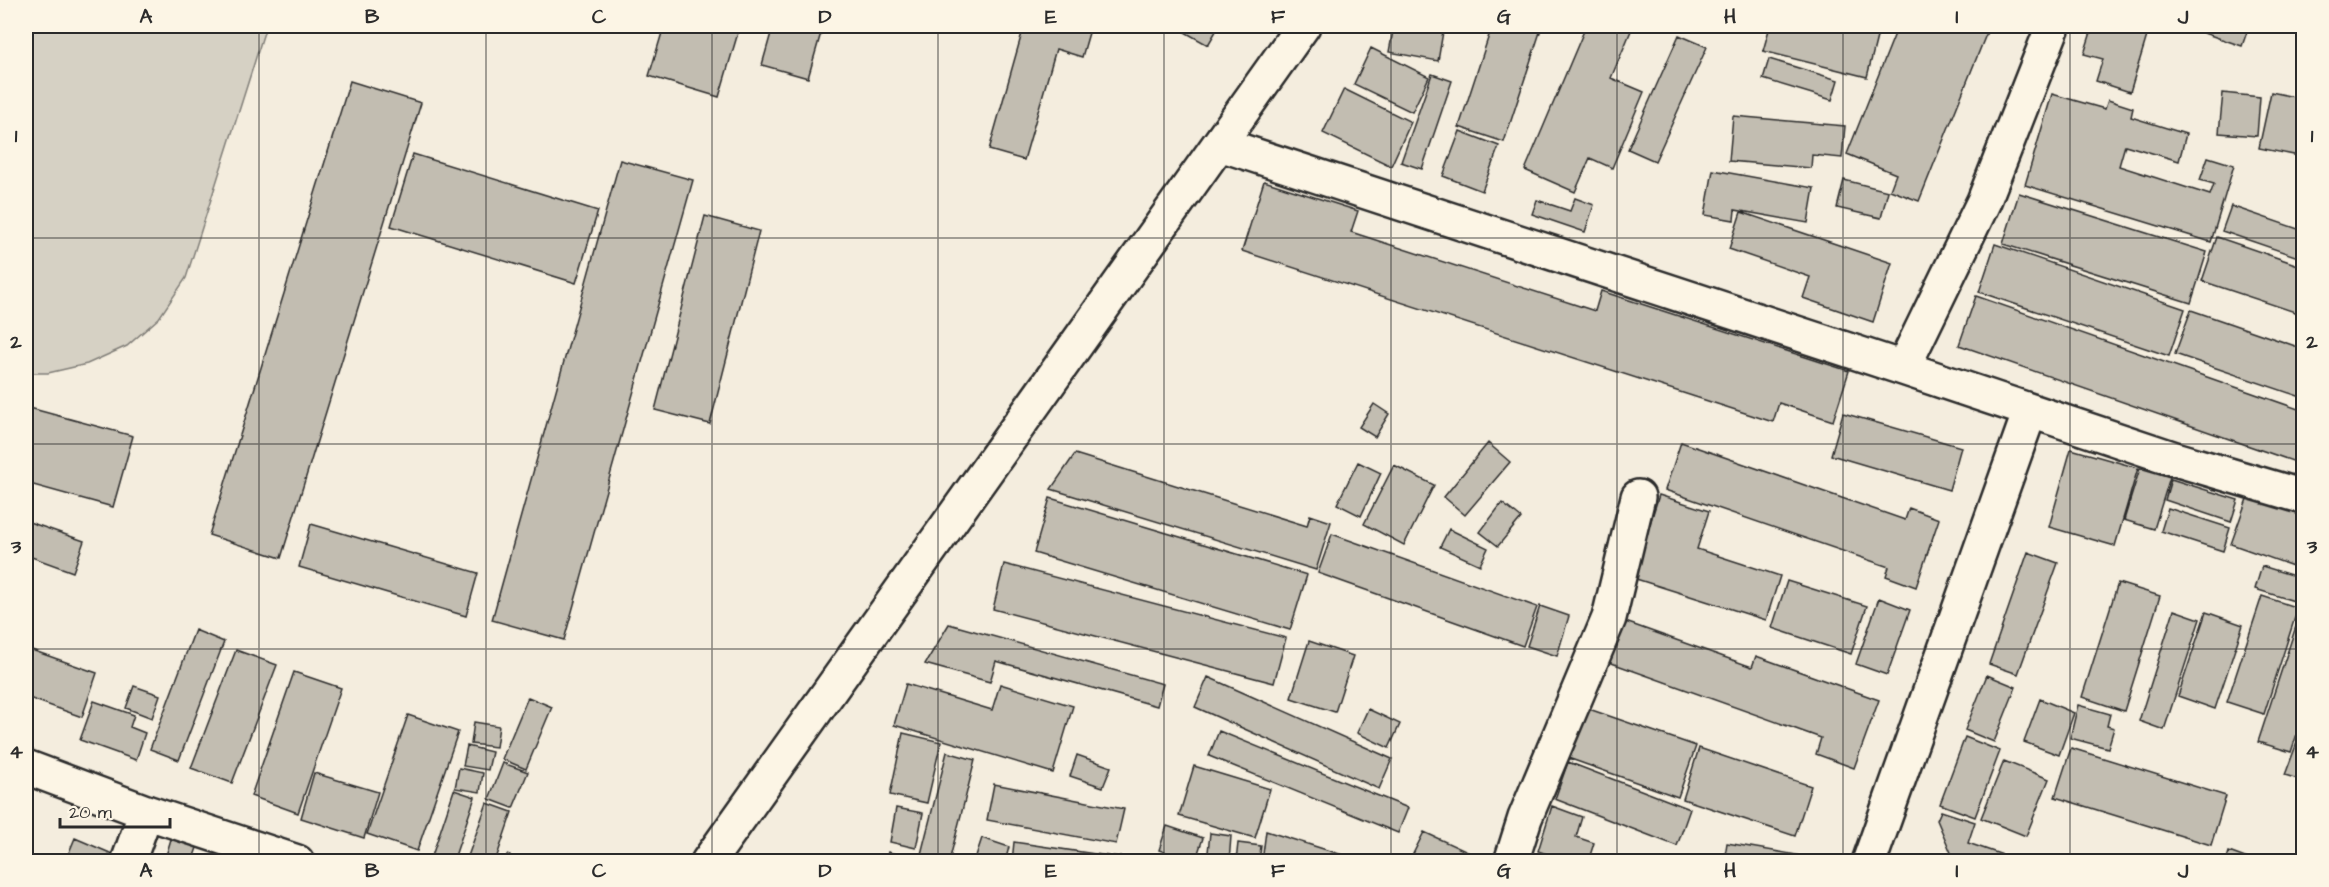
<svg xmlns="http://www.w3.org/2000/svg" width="2329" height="887" font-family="'Architects Daughter',sans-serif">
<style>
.green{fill:#d6d1c4;stroke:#807e78;stroke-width:1.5}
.building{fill:#c2bdb1;stroke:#2b2b2b;stroke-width:1.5}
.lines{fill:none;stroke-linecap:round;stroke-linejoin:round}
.minor-casing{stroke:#2b2b2b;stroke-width:38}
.minor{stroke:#fcf5e5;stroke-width:33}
.grid{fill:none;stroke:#2b2b2b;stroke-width:1.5;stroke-opacity:0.55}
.neatline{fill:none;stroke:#2b2b2b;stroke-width:2}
.grid-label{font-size:20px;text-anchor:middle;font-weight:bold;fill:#2b2b2b}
</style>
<rect width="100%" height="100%" fill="#f4edde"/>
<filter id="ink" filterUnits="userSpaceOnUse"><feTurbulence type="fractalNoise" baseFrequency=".0167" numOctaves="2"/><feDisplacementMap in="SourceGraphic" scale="12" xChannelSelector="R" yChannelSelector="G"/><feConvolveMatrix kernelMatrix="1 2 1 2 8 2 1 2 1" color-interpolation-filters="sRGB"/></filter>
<g filter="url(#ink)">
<path class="green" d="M26,26h240l-80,252 -27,40 -32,28 -40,18 -39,9h-22z"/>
<path class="building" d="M664,26h76l-21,71 -70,-21z
M773,26h50l-15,52 -46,-13z
M1024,26h67l-9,31 -26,-8 -32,111 -35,-10z
M1174,26h45l-11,19z
M1394,26h50l-6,35 -49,-9z
M1492,26h50l-38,116 -45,-15z
M1586,26h47l-22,52 33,14 -32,76 -22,-10 -15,34 -50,-22z
M1770,26h78l30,7 -11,44 -104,-26z
M1898,26h71l18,6 -68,169 -29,-11 6,-16 -49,-20z
M2093,26h57l-20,66 -34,-11 7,-22 -19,-5z
M2183,26h66l-7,20z
M1679,35l28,12 -52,114 -27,-12z
M1371,48l58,29 -17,35 -58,-28z
M1769,59l69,21 -6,20 -69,-21z
M1432,74l20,7 -30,88 -21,-7z
M350,81l71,22 -140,455 -72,-23z
M1344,89l67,33 -20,44 -68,-33z
M2271,92l33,7v36l-5,21 -40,-8z
M2223,93l37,4 -3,39 -38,-3z
M2052,94l53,15 3,-9 25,8 -2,9 55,17 -7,27 -54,-16 -6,21 91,29 4,-11 -14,-4 8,-23 26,8 -23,77 -186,-57z
M1733,116l112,10 -3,32 -30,-3 -1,13 -82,-7z
M1460,131l39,15 -17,45 -39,-15z
M413,154l185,57 -22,72 -185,-57z
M620,160l73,20 -129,460 -72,-20z
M1713,170l101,18 -6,35 -73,-13 -1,10 -29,-5z
M1844,180l44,11 -7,27 -44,-10z
M1264,181l94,30 -7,21 244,79 6,-20 248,80 -16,50 -54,-18 -6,19 -531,-171z
M2019,193l188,59 -16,51 -188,-59z
M1575,198l19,7 -9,27 -53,-18 5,-14 33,11z
M2231,206l73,25v28l-82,-28z
M1741,212l151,51 -19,59 -70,-24 7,-21 -81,-28z
M705,216l54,15 -49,193 -55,-14z
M2217,237l87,30v48l-102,-34z
M1995,244l190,65 -16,47 -190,-64z
M1976,296l328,115v54l-345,-120z
M2191,310l113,39v49l-129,-44z
M1374,404l15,10 -14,23 -16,-10z
M26,407l107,29 -20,71 -87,-24z
M1843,413l118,34 -12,43 -118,-35z
M1681,442l224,78 4,-12 30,11 -23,68 -30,-11 3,-9 -224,-77z
M1488,443l22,19 -45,53 -21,-18z
M2071,449l67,19 -23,78 -66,-19z
M1075,454l232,72 3,-11 21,7 -15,48 -265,-81z
M1358,462l23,11 -20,43 -24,-12z
M1394,465l40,20 -30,60 -40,-21z
M2140,468l30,9 -16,52 -30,-9z
M2171,479l67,21 -7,22 -66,-22z
M1659,495l50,16 -12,38 83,27 -14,44 -133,-42z
M2248,496l56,20v54l-73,-26z
M1050,498l257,77 -17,55 -256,-77z
M1502,503l19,15 -23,28 -18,-14z
M2168,508l62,20 -7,23 -62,-20z
M26,521l58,20 -11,31 -47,-17z
M311,524l167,49 -12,43 -167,-49z
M1449,529l39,19 -8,17 -40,-18z
M1332,534l205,73 -14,39 -205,-73z
M2028,552l30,11 -40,111 -29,-10z
M1004,564l282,74 -12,45 -281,-74z
M2262,566l42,13v25l-49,-15z
M1787,581l80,25 -16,48 -79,-26z
M2118,583l42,13 -36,115 -42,-14z
M2262,596l36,12 -34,106 -37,-12z
M1879,598l31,12 -23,65 -31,-11z
M1540,606l29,10 -12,40 -30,-10z
M2174,610l26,9 -36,111 -25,-9z
M2301,611h3v102l-13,39 -33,-10z
M2206,612l37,13 -28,84 -37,-13z
M1620,620l132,47 4,-11 123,44 -25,68 -38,-14 5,-16 -215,-77z
M949,624l214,60 -6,22 -161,-45 -6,21 -65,-18z
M195,630l29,12 -45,118 -29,-11z
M1309,641l44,15 -18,56 -44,-14z
M26,648l71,25 -15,44 -56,-20z
M236,650l41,15 -45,118 -41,-15z
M294,672l47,16 -43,125 -47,-17z
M1987,675l29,12 -22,55 -29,-12z
M1208,677l184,82 -13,30 -184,-82z
M906,684l86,26 8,-26 73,22 -20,67 -159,-48z
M134,686l26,9 -8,23 -26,-10z
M528,697l24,10 -26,62 -24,-10z
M2040,699l34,14 -15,42 -35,-13z
M94,701l40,14 -4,12 15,6 -9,27 -56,-20z
M2078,705l32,9 -3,12 7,2 -6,20 -38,-10z
M1586,708l110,38 -18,51 -110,-39z
M1368,709l32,15 -11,24 -32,-15z
M408,715l50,17 -41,119 -50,-17z
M474,722l25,4 -3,21 -25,-3z
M2304,724v57l-19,-6z
M1219,731l189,77 -10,25 -189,-77z
M903,733l38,9 -14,61 -37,-8z
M1965,737l35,14 -25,66 -35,-13z
M467,746l25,6 -4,18 -25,-4z
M1699,748l112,38 -16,50 -112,-37z
M2071,748l155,48 -15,49 -156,-48z
M947,752l28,8 -26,102h-30z
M1077,755l34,12 -8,20 -33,-11z
M2004,761l45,18 -23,57 -45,-18z
M1568,762l122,47 -13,37 -122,-47z
M503,763l25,9 -15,36 -24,-9z
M1194,766l76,23 -15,49 -76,-22z
M459,768l24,5 -3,19 -25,-4z
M314,773l64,19 -14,46 -63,-20z
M994,784l130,25 -8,35 -129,-24z
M454,790l21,7 -22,65h-5l-16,-6z
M487,803l25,9 -17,50h-29z
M1552,806l30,11 -6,20 18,6 -6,19h-17l-33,-11z
M896,808l27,5 -7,35 -26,-6z
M1941,811l34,11 -7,21 55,19h-68l-18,-42z
M1167,826l36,12 -8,24 -36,-12z
M1266,831l99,31h-103z
M1424,832l48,22 -4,8h-39l-16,-8z
M1210,833l21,3 -2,26h-22z
M172,836l26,9 -6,17h-28z
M75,838l35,15 -3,9h-42z
M982,838l27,9 -4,15h-31z
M1014,842l94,14 -1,6h-95z
M1238,843l23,3 -2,16h-23z
M1727,843l70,12 -1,7h-72z
M888,852l23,6 -1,4h-25z
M2229,852l27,10h-30z
M507,855l18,7h-20z
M1113,856l37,5 -1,1h-37z"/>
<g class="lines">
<defs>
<path id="minor" d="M1220,144l683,224 272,91 129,38
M1903,368l81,-167 69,-175
M26,767l120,45 151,50
M128,862l18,-50
M708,862l595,-836
M1511,862l14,-44 84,-200 29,-121
M1869,862l161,-451"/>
</defs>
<use href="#minor" class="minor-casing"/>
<use href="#minor" class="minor"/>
</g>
</g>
<path class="grid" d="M259,26v836M486,26v836M712,26v836M938,26v836M1164,26v836M1391,26v836M1617,26v836M1843,26v836M2070,26v836M26,238h2278M26,444h2278M26,649h2278"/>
<rect width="2329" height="887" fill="none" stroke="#fcf5e5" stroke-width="66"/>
<path d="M60 818v9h110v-9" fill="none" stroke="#2b2b2b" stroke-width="3"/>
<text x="69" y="818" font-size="18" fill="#2b2b2b" stroke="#fcf5e5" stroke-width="4.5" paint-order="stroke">20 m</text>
<rect x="33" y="33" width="2263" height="821" class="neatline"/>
<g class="grid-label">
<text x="146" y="23">A</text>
<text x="372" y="23">B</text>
<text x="599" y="23">C</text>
<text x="825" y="23">D</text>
<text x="1051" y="23">E</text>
<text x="1278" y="23">F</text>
<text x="1504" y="23">G</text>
<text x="1730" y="23">H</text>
<text x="1957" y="23">I</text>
<text x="2183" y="23">J</text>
<text x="16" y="142">1</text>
<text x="2312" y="142">1</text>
<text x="16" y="348">2</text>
<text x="2312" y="348">2</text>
<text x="16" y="553">3</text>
<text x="2312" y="553">3</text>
<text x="16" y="758">4</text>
<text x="2312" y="758">4</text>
<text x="146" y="877">A</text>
<text x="372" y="877">B</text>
<text x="599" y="877">C</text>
<text x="825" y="877">D</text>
<text x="1051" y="877">E</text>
<text x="1278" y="877">F</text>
<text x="1504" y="877">G</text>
<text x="1730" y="877">H</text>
<text x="1957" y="877">I</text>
<text x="2183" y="877">J</text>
</g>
</svg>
